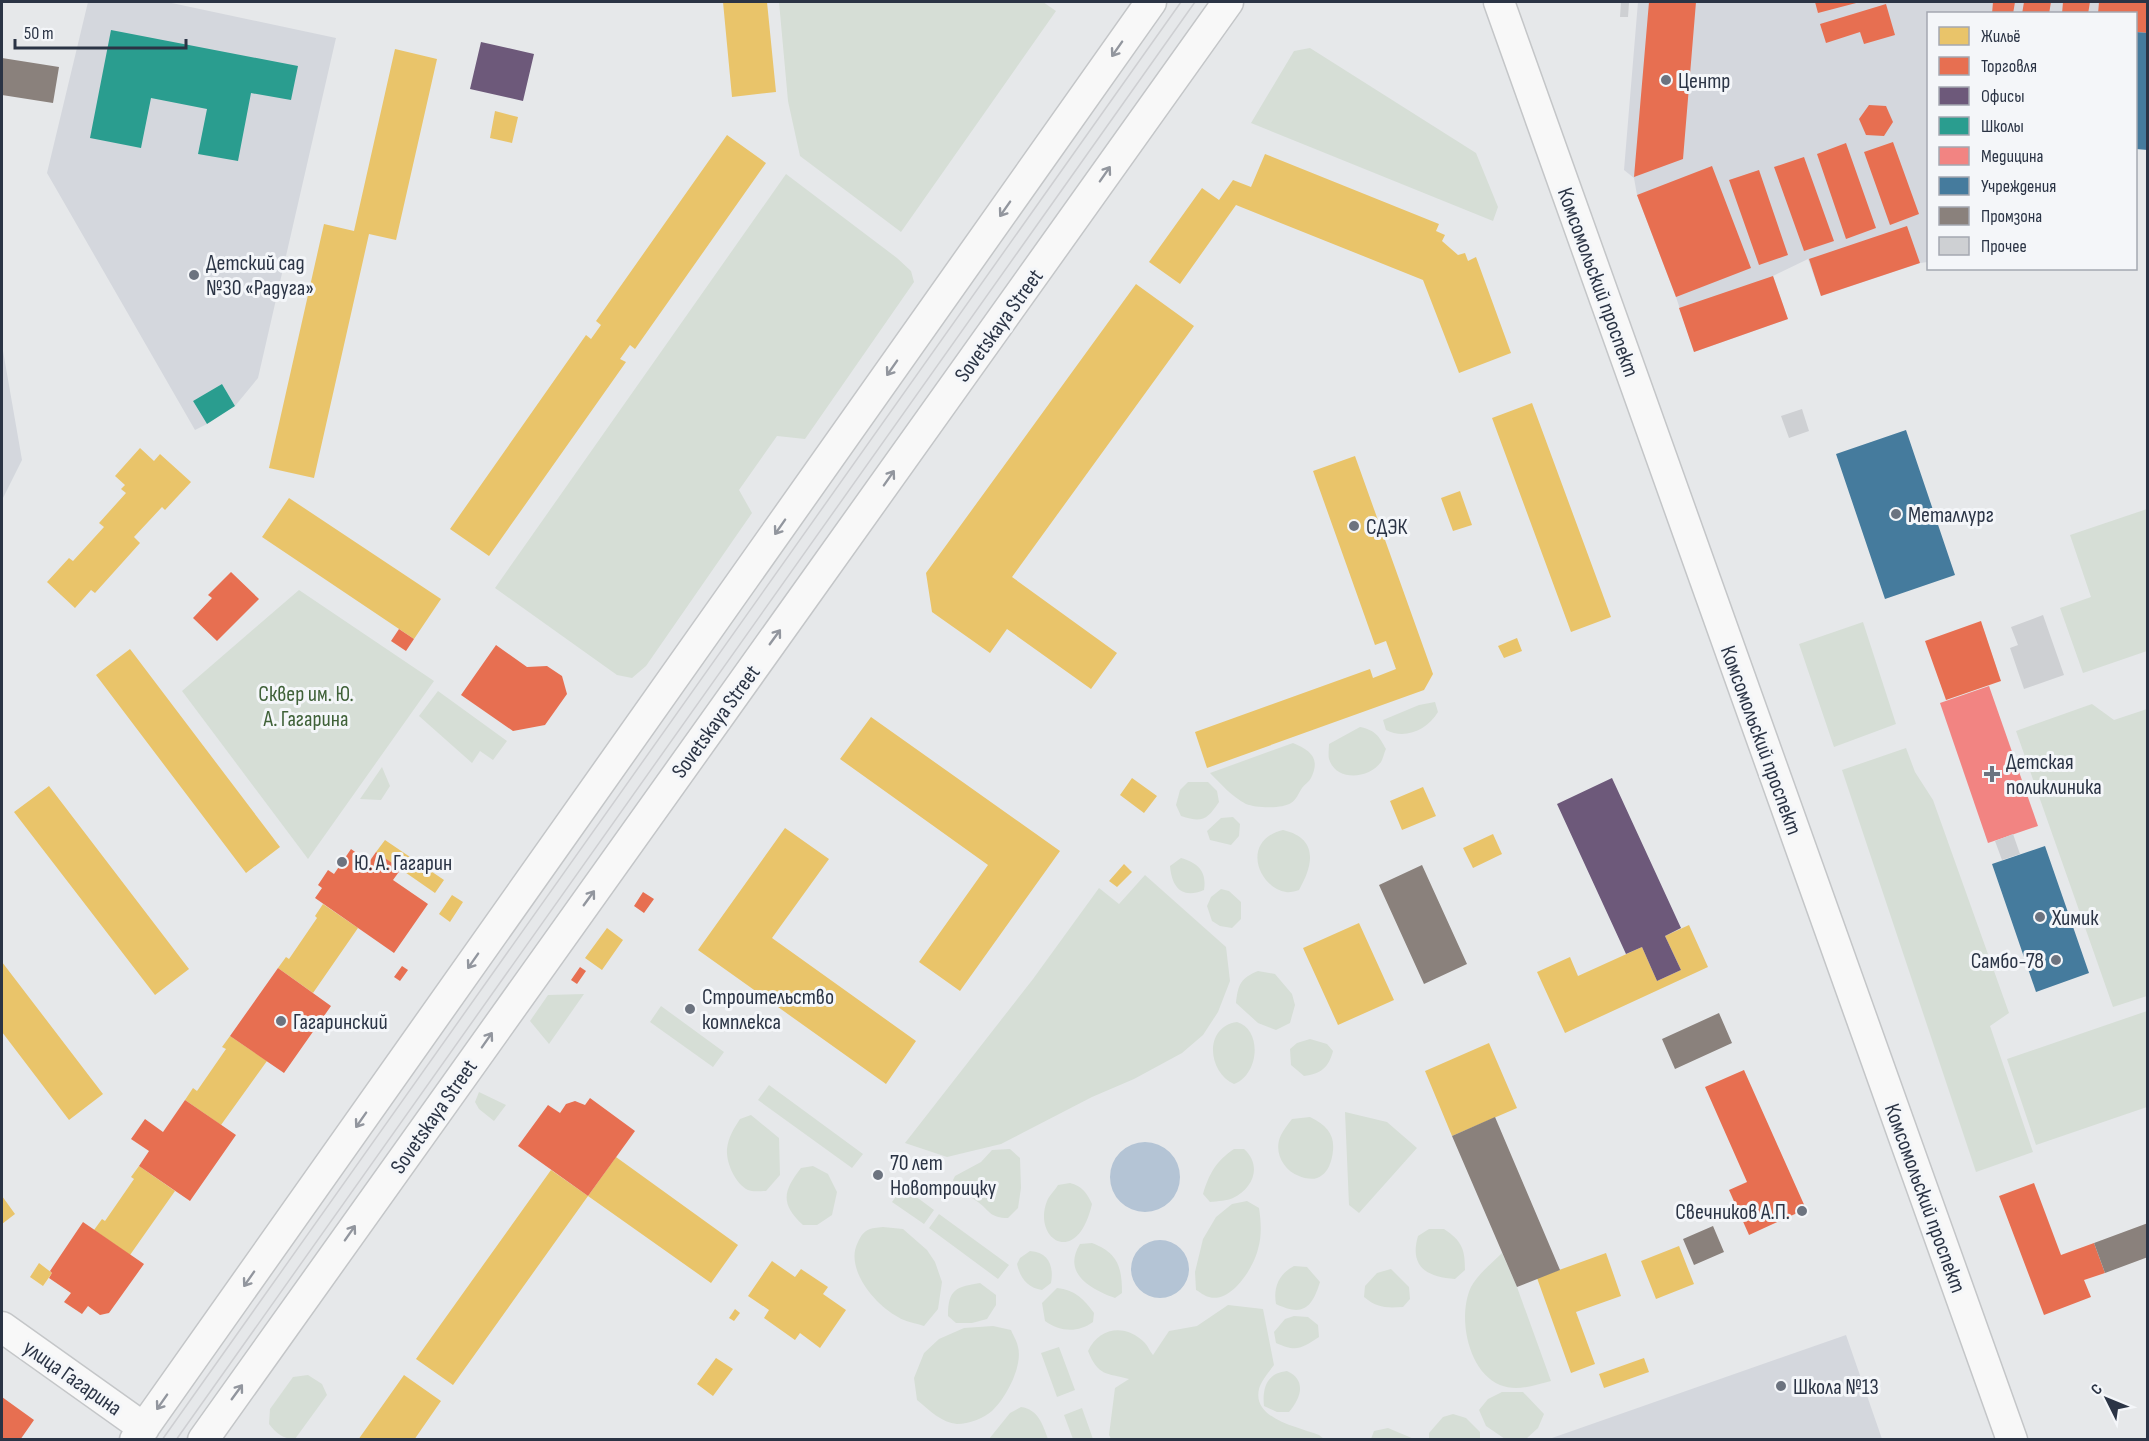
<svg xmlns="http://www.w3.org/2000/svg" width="2149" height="1441" font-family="'Sofia Sans Condensed',sans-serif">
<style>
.built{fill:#d4d7dd}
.green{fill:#d6ded6}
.water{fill:#b4c4d5}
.homes{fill:#e9c46a}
.shops{fill:#e76f51}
.offices{fill:#6d597a}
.schools{fill:#2a9d8f}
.health{fill:#f28482}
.public{fill:#457b9d}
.industry{fill:#8a817c}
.building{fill:#ced0d3}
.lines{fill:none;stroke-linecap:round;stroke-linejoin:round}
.secondary-casing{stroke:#c4c6c8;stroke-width:33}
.secondary{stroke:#f8f8f8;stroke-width:30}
.tram{stroke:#cecfd2;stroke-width:1.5}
.oneway{stroke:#92969e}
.poi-dot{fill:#6c737f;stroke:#f4f6f9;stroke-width:2}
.labels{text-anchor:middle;stroke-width:6;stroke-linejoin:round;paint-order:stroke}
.poi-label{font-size:22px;fill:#2b3445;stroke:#f4f6f9;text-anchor:start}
.street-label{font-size:22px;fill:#2b3445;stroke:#f4f6f9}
.park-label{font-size:22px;fill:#3f6138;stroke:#f4f6f9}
</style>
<rect width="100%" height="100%" fill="#e6e8ea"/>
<path class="built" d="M88,2h79l169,36 -78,340 -23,28 -13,-22 -29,17 14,23 -12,6 -148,-257z
M1638,2h509v31l-11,-1v-18h-208v248l-8,1 -99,33 -13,-37 -35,17 15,43 -94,33 -18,-55 -39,-102 -3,-17 -10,-8z
M2,345l20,115 -20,40z
M1846,1335l36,104h-335l5,-1z"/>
<path class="green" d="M779,2h264l13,9 -155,221 -101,-76 -12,-55z
M1310,48l166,105 22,54 -5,14 -242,-98 43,-72z
M786,174l111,84 14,13 3,11 -109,157 -28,-3 -38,54 13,23 -106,153 -14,12 -15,-3 -122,-87z
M2147,509v142l-64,22 -23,-65 31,-11 -21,-62z
M299,590l135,91 -126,178 -126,-168z
M1863,622l33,102 -62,23 -35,-103z
M438,691l69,50 -14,19 -13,-9 -8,12 -53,-47z
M1435,702l3,10c-11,18 -33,28 -52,18l-3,-10 36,-15z
M2092,704l22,16 33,-11v287l-34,11 -97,-276z
M1360,727c15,3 19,9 26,22 -2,4 -3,10 -5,13 -12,17 -45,20 -52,-3 -1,-4 0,-11 0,-15z
M1293,743c17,7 28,15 18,35 -2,4 -6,6 -9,10 -4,6 -5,11 -11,15 -9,6 -35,5 -45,1 -14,-7 -26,-21 -36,-31z
M1906,748l9,24 18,28 76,213 -19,13 43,126 -57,20 -134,-402z
M382,767l8,19 -9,14 -21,-1z
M1188,782h20l9,9 2,11c-12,18 -17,21 -38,14l-5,-11 4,-15z
M1233,817l7,7 -1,12 -8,9 -21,-5 -3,-9 14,-13z
M1283,830c35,8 31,34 16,60 -3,1 -10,3 -13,2 -29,-5 -45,-52 -3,-62z
M1181,858c17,5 26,13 23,32 -22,9 -32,-2 -34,-24z
M1145,875l81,72 4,34 -12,31 -15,23 -21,18 -48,26 -42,18 -91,47 -54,13 -42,-14 128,-164 66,-91 20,16z
M1221,889l8,2 12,11v17l-9,9 -12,-2 -8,-5 -5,-15 4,-9z
M1258,971l17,3 17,20 3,11 -5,18 -14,7 -18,-7 -22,-20c2,-19 5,-25 22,-32z
M584,994l-35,50 -19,-23 18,-26z
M661,1006l63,46 -11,15 -63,-45z
M2147,1011v96l-111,38 -29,-86z
M1237,1022c25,7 23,52 -3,62 -26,-11 -31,-57 3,-62z
M1310,1039l17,5 6,7c-4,16 -12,23 -29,25l-13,-11 -1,-16 7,-6z
M769,1085l94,69 -11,14 -94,-68z
M479,1092l27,13 -12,16 -15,-12 -4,-7z
M1345,1112l42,10 30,26 -58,65 -10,-8z
M751,1115l28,23 1,37 -14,16c-5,0 -14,1 -18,-1 -13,-7 -22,-27 -21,-41 1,-11 7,-21 13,-30z
M1310,1117c21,10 27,22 21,44 -2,7 -6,14 -14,17 -5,2 -14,0 -18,-2 -16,-6 -26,-25 -18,-41 3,-6 7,-11 11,-16z
M1010,1149l10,9 1,30 -3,20 -10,10c-18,0 -18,-7 -30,-16 -7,-5 -15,-9 -23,-12l-2,-10 2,-4 26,-14 11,-12z
M1234,1149h10c18,16 10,39 -11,49 -6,3 -15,3 -23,4l-7,-8c6,-20 13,-33 31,-45z
M813,1166l15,8 9,18 -5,23 -15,10h-14c-23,-21 -20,-34 -2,-57z
M1070,1183c12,3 17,10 22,21 -15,65 -60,35 -45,-3 2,-5 8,-11 11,-16z
M903,1187l31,23 -10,14 -32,-22z
M1247,1201l12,7c2,13 3,28 -1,41 -4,18 -27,55 -49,48 -5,-1 -9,-5 -13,-7l-1,-18 8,-33 13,-22 16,-13z
M939,1214l70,51 -11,14 -69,-51z
M883,1227l20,2 24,21 8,12 7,20 -4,27 -14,17c-8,-3 -19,-4 -26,-9 -23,-12 -54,-49 -40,-75 6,-13 12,-14 25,-15z
M1429,1229h15c18,12 21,20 21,41l-10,9c-28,-2 -46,-12 -37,-43z
M1092,1243c26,10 30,24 30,50l-7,5c-25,-9 -53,-25 -35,-54z
M1030,1251c19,1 24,16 21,32l-9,7c-14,-2 -22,-12 -25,-26l3,-6z
M1502,1253l15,34 34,94c-16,4 -34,11 -51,4 -32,-13 -43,-68 -29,-98 7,-13 21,-24 31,-34z
M1294,1266l13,1 13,15c-8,26 -17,35 -44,22 -3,-17 3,-30 18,-38z
M1391,1269l18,18 1,12 -7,8c-17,1 -26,1 -39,-10l1,-11 12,-13z
M980,1283l16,12v10l-9,14 -15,4h-16l-8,-7c0,-27 8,-29 32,-33z
M1057,1288c18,2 27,11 37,25l-1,9c-15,11 -33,10 -48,-1l-3,-18z
M1228,1305l35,4 11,56c-5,7 -13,16 -15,24 -7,30 39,38 60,46l5,4h-213l-2,-4 6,-47 14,-9c-23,-6 -31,-3 -41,-28 11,-24 38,-28 57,-8 3,3 5,9 8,12l16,-24 28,-5z
M1294,1316l14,1 10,8 1,12c-18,12 -23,15 -43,6l-2,-11 11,-13z
M993,1326l18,4c2,5 6,11 7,17 5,19 -12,51 -26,64 -8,7 -23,13 -35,13 -15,-1 -28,-14 -40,-24l-3,-22 10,-25 15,-14 25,-11z
M1059,1347l16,43 -18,7 -16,-44z
M1287,1371c20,9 14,27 2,41h-12l-13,-6c-2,-18 3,-33 23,-35z
M308,1375l14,9 5,11 -32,44c-12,0 -19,-6 -26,-15l1,-15 23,-32z
M1502,1392h21l21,22 -6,14 -12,11h-21l-19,-13 -7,-16 9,-11z
M1021,1407c17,2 22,18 27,32h-59l21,-26z
M1082,1408l11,31h-20l-9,-24z
M1453,1414l13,4 14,14v7h-51v-6l14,-16z
M1388,1428l26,11h-43l3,-8z"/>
<path class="water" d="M1110 1177a35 35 0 1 1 70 0a35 35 0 1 1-70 0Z
M1131 1269a29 29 0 1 1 58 0a29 29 0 1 1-58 0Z"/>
<path class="homes" d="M723,2h44l9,90 -44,5z
M395,49l42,10 -41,181 -27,-6 -55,244 -45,-10 55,-244 30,7z
M495,111l23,6 -6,26 -22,-5z
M727,135l39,28 -131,186 -5,-4 -10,14 6,3 -137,194 -39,-27 136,-194 5,4 10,-14 -5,-4z
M1265,154l174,70 -3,7 9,4 -3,6 16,14 7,-2 3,8 8,-4 35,96 -52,20 -36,-93 -187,-75 -56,79 -31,-22 53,-74 17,12 14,-20 18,7z
M1136,284l58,42 -182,251 105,76 -26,36 -84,-60 -17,24 -58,-41 -6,-39z
M1532,403l79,214 -40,15 -79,-214z
M140,448l14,13 6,-7 31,28 -26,28 -3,-3 -28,30 6,6 -45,50 -4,-3 -16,18 -28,-26 22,-24 4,3 31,-34 -5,-4 27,-30 -5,-4 4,-4 -10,-9z
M1355,456l78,218 -9,16 -217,78 -12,-36 175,-63 3,9 23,-9 -10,-28 -11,4 -62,-174z
M1460,491l12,34 -19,6 -12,-33z
M289,498l152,101 -27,40 -152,-102z
M1517,638l5,13 -18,7 -6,-12z
M130,649l150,198 -34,26 -150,-198z
M871,717l189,134 -100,140 -41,-29 69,-97 -148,-106z
M1132,778l25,18 -13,17 -24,-18z
M49,786l140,183 -34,26 -141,-183z
M1423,787l13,29 -34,14 -12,-29z
M785,828l44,31 -57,79 144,103 -30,43 -188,-134z
M1493,834l9,20 -29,14 -10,-20z
M385,840l59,40 -9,13 -59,-41z
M1124,864l8,8 -15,15 -8,-6z
M452,895l11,7 -13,20 -11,-8z
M323,904l35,24 -45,65 -35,-25 8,-11 3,2 28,-41 -2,-2z
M1359,923l35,77 -56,25 -35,-77z
M1689,925l19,42 -143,66 -28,-61 33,-15 8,19 64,-29 15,34 24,-11 -16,-34z
M607,928l16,12 -21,30 -17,-12z
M2,962l101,132 -34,26 -67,-88z
M230,1036l37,25 -46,64 -36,-25 8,-12 4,3 29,-42 -4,-2z
M1489,1043l28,65 -65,28 -27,-65z
M616,1157l122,88 -27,38 -123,-87 -135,189 -37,-26 135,-189 37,26z
M139,1166l36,25 -45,64 -36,-25 8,-11 3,2 29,-42 -3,-2z
M2,1196l13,18 -13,10z
M1679,1246l15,38 -38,15 -15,-38z
M1606,1253l15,43 -45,16 19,52 -24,9 -34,-95z
M772,1261l23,16 6,-8 27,18 -5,7 23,16 -26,38 -20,-15 -5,7 -31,-22 5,-8 -21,-14z
M39,1263l13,10 -9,13 -13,-9z
M735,1309l5,4 -6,8 -5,-3z
M716,1358l17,11 -20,27 -16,-12z
M1644,1358l5,14 -45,16 -5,-14z
M404,1375l37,26 -27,39h-56z"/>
<path class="shops" d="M1649,2h47l-13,157 -49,18z
M1815,2h45l-42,11z
M1993,2h22l-2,12h-21z
M2024,2h27l-2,12h-27z
M2063,2h27l-2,12h-26z
M2099,2h49v31l-12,-1v-18h-38z
M1886,4l9,31 -31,9 -4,-12 -34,11 -6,-19z
M1869,105l17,1 7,16 -9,14 -18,-1 -7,-16z
M1893,142l26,72 -29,11 -26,-73z
M1846,143l30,85 -30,11 -29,-85z
M1804,157l30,84 -30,10 -30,-84z
M1712,166l39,102 -75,29 -39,-102z
M1759,170l29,85 -29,10 -30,-85z
M1907,226l13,37 -99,33 -12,-37z
M1773,276l15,43 -94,33 -15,-44z
M231,572l28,27 -42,42 -24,-23 19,-20 -4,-3z
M1981,621l20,60 -55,19 -21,-59z
M399,629l15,10 -8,12 -15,-10z
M496,645l31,22 20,-1 15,10 5,18 -22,31 -32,6 -52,-36z
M351,849l18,13 7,-10 25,17 -8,11 35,24 -34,49 -79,-55 7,-10 -4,-3 10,-15 6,4z
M643,892l11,7 -10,14 -10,-7z
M402,966l6,4 -8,11 -6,-4z
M580,967l6,4 -9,13 -6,-4z
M278,968l53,38 -47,67 -54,-37z
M1744,1070l62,139 -57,26 -20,-45 18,-8 -42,-95z
M590,1098l45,33 -47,65 -70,-50 30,-41 12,8 6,-9 9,-3 10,4z
M185,1100l51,35 -46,66 -51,-35 10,-15 -18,-12 14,-20 18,13z
M2034,1183l27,72 33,-12 11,30 -21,7 7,17 -47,18 -45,-119z
M83,1222l61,42 -35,49 -9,2 -12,-9 -6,8 -18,-12 7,-9 -22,-15 3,-5 -2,-2z
M2,1397l32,23 -14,20h-18z"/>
<path class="offices" d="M481,42l53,12 -11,47 -53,-12z
M1612,778l69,150 -16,8 16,34 -24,11 -15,-34 -16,7 -69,-150z"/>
<path class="schools" d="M111,30l187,36 -7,34 -40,-7 -13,68 -40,-7 9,-45 -56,-11 -10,50 -51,-10z
M222,384l13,22 -28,18 -14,-23z"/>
<path class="health" d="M1989,686l49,140 -50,17 -48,-140z"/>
<path class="public" d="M2136,32l12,1v117l-12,-1z
M1906,430l49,145 -70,24 -49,-145z
M2045,846l44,127 -53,19 -44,-128z"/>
<path class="industry" d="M2,58l57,9 -6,36 -51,-8z
M1422,865l45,99 -43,20 -45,-99z
M1719,1013l13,30 -57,26 -13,-30z
M1495,1117l65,153 -43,17 -65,-151z
M2148,1223v34l-43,16 -11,-30z
M1713,1226l11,26 -30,13 -11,-26z"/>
<path class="building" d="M1621,2l8,1 -1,14h-8z
M1802,409l7,22 -20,7 -8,-22z
M2043,615l21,60 -40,14 -14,-41 8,-3 -7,-18z
M2013,834l7,20 -18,6 -7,-19z"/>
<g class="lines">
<defs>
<path id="secondary" d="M1499,2l513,1438
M2,1327l142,101
M135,1440l1016,-1438
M203,1440l1025,-1438"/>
</defs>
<use href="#secondary" class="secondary-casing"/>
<use href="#secondary" class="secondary"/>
<path class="tram" d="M162,1440l1019,-1438
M176,1440l1019,-1438"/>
</g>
<defs><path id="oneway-shaft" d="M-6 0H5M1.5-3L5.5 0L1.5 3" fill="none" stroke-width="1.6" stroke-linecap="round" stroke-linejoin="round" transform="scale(1.5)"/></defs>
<g class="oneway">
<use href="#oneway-shaft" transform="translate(1117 49) rotate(125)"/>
<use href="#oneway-shaft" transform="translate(1105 174) rotate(-55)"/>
<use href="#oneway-shaft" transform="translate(1005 209) rotate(125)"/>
<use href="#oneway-shaft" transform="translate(892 368) rotate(125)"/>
<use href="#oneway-shaft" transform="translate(889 478) rotate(-55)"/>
<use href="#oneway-shaft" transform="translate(780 527) rotate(125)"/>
<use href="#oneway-shaft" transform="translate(775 637) rotate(-54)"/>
<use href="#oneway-shaft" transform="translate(589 898) rotate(-54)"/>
<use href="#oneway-shaft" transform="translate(473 961) rotate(125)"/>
<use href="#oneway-shaft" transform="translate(487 1040) rotate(-55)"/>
<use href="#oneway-shaft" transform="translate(361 1120) rotate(125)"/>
<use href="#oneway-shaft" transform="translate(350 1233) rotate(-55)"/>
<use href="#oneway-shaft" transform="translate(249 1279) rotate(125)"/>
<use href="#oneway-shaft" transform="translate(237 1392) rotate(-54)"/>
<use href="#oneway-shaft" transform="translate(162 1402) rotate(125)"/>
</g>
<g class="poi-dot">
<circle cx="1666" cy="80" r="6"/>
<circle cx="194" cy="275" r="6"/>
<circle cx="1896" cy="514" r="6"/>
<circle cx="1354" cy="526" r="6"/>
<path d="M1989 765h6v6h6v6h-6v6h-6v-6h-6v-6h6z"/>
<circle cx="342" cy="862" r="6"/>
<circle cx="2040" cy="917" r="6"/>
<circle cx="2056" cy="960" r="6"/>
<circle cx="690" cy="1009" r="6"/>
<circle cx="281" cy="1021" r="6"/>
<circle cx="878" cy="1175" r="6"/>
<circle cx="1802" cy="1211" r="6"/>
<circle cx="1781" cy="1386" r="6"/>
</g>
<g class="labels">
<g class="poi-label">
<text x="1678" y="88">Центр</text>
<text x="206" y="270">Детский сад<tspan x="206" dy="25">№30 «Радуга»</tspan></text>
<text x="1908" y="522">Металлург</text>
<text x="1366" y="534">СДЭК</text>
<text x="2006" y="769">Детская<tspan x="2006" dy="25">поликлиника</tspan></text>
<text x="354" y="870">Ю. А. Гагарин</text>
<text x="2052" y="925">Химик</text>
<text x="2044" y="968" text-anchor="end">Самбо-78</text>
<text x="702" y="1004">Строительство<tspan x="702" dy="25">комплекса</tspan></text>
<text x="293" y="1029">Гагаринский</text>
<text x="890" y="1170">70 лет<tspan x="890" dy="25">Новотроицку</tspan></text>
<text x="1790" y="1219" text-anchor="end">Свечников А.П.</text>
<text x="1793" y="1394">Школа №13</text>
</g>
<g class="street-label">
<text transform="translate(1599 282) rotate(70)" y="8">Комсомольский проспект</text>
<text transform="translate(998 325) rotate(-54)" y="8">Sovetskaya Street</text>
<text transform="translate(715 721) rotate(-54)" y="8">Sovetskaya Street</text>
<text transform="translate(1762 740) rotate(70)" y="8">Комсомольский проспект</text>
<text transform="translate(433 1116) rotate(-55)" y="8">Sovetskaya Street</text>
<text transform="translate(1926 1198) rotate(70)" y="8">Комсомольский проспект</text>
<text transform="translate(73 1377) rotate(35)" y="8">улица Гагарина</text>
</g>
<g class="park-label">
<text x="306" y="701">Сквер им. Ю.<tspan x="306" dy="25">А. Гагарина</tspan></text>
</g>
</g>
<rect width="2149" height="1441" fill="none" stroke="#2b3445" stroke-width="6"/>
<rect x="1927" y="12" width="210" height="258" fill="#f4f6f9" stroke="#a4a8b1" stroke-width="1.5"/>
<rect x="1939" y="27" width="30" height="18" fill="#e9c46a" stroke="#a4a8b1" stroke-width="1.5"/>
<text x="1981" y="42" font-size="18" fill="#2b3445">Жильё</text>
<rect x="1939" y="57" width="30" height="18" fill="#e76f51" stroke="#a4a8b1" stroke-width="1.5"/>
<text x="1981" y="72" font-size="18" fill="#2b3445">Торговля</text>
<rect x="1939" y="87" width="30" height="18" fill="#6d597a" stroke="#a4a8b1" stroke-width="1.5"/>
<text x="1981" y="102" font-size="18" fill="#2b3445">Офисы</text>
<rect x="1939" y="117" width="30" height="18" fill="#2a9d8f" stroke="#a4a8b1" stroke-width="1.5"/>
<text x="1981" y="132" font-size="18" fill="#2b3445">Школы</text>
<rect x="1939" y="147" width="30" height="18" fill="#f28482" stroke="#a4a8b1" stroke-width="1.5"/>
<text x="1981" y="162" font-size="18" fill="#2b3445">Медицина</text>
<rect x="1939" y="177" width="30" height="18" fill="#457b9d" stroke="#a4a8b1" stroke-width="1.5"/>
<text x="1981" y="192" font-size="18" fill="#2b3445">Учреждения</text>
<rect x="1939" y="207" width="30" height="18" fill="#8a817c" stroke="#a4a8b1" stroke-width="1.5"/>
<text x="1981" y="222" font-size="18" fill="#2b3445">Промзона</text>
<rect x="1939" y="237" width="30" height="18" fill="#ced0d3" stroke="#a4a8b1" stroke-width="1.5"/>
<text x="1981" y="252" font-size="18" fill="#2b3445">Прочее</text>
<g transform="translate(2107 1399) rotate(313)" stroke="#f4f6f9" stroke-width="4.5" paint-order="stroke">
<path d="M0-4.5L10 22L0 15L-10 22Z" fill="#2b3445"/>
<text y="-9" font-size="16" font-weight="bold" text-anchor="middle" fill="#2b3445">С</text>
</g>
<path d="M15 39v9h171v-9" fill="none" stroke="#2b3445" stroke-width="3"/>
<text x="24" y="39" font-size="18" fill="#2b3445" stroke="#f4f6f9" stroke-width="4.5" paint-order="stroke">50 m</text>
</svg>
